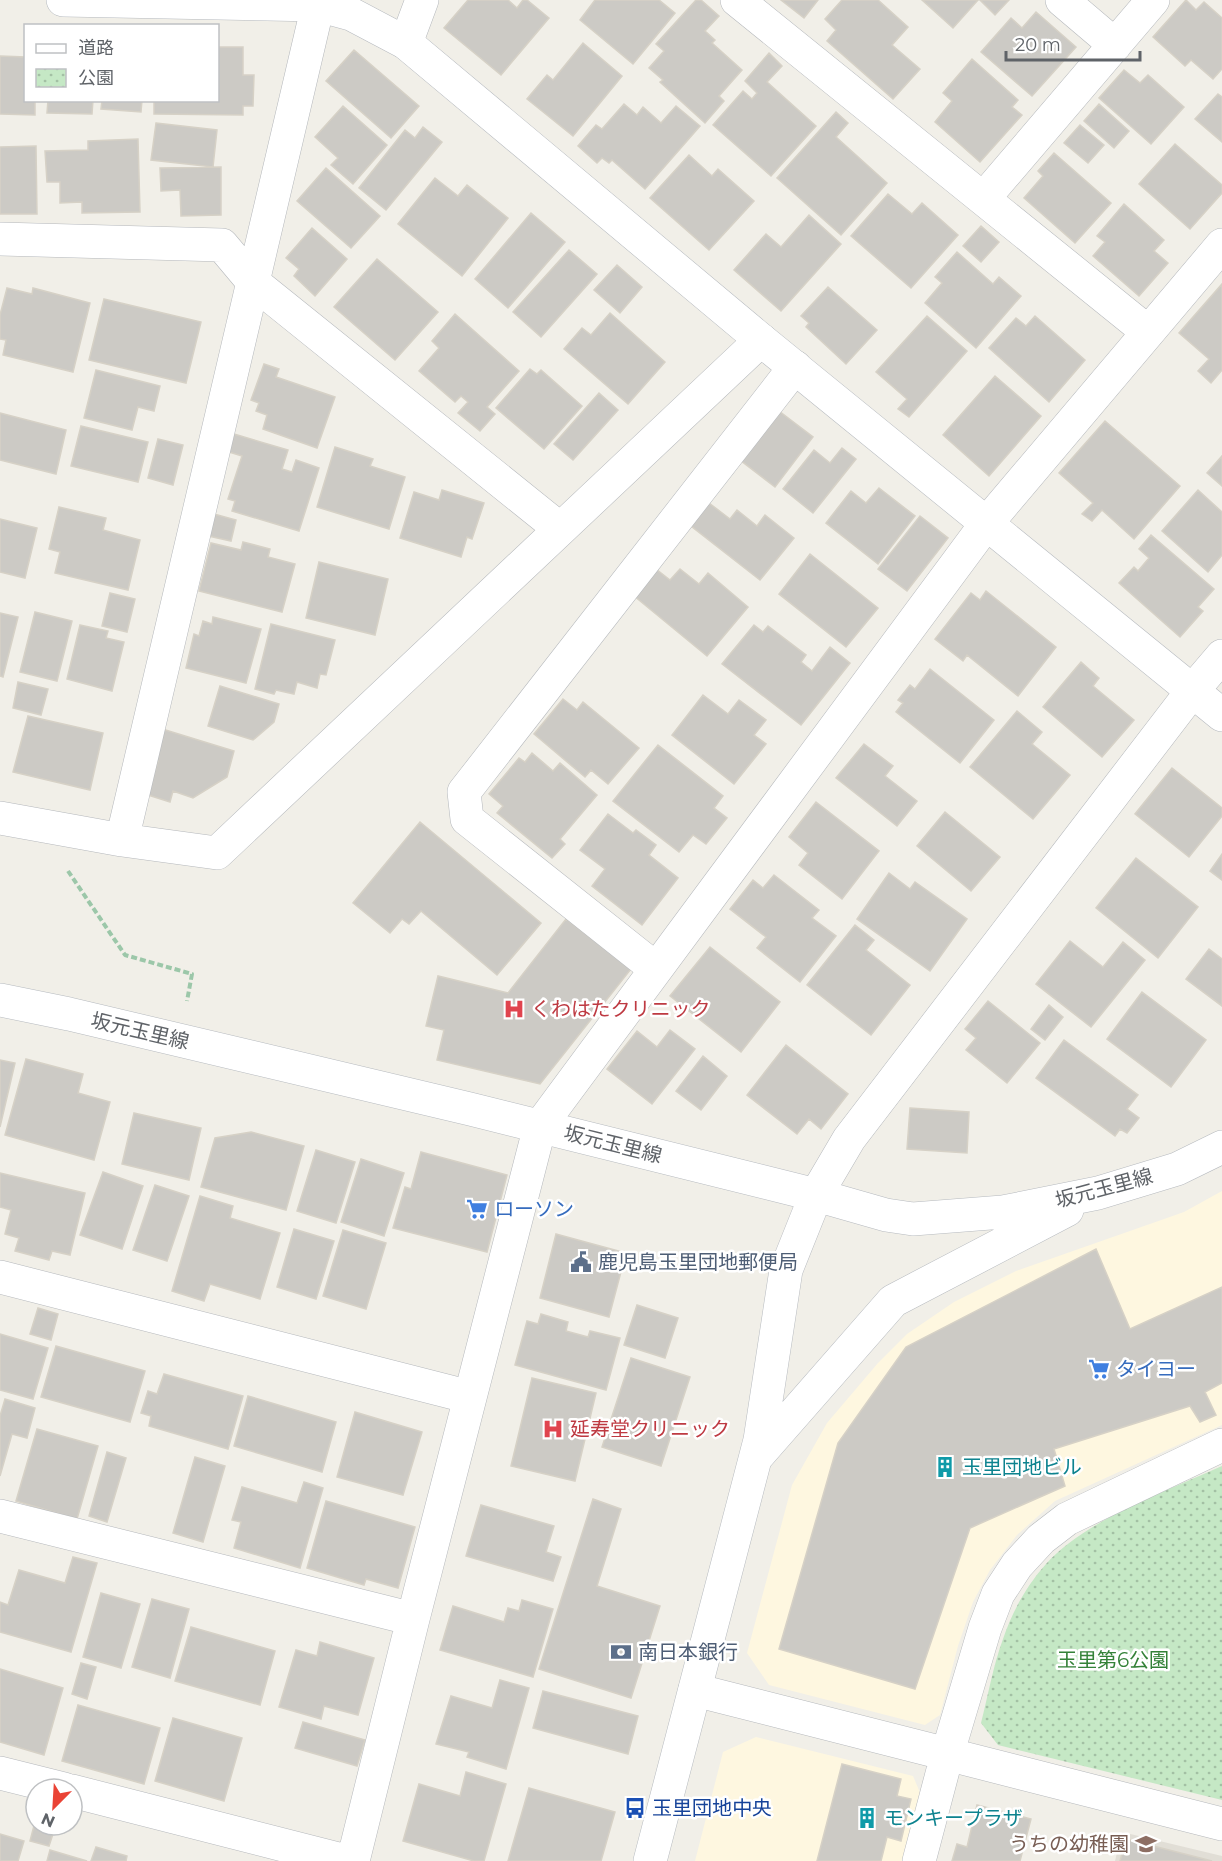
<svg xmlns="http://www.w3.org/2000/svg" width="1222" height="1861" font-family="Montserrat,'Noto Sans JP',sans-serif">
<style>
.commercial{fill:#fef7e0}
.education{fill:#e1ded6}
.park{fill:url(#park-dots)}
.building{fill:#cccac5;stroke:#d6d1c6;stroke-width:1.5}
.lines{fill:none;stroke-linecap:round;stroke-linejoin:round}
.street-casing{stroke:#b5b8bc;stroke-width:34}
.secondary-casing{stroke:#b6babf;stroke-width:34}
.path{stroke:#9cc7a9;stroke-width:4;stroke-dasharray:6 3;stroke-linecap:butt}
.street{stroke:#fff;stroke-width:33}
.secondary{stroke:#fff;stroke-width:33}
.labels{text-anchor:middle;stroke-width:5;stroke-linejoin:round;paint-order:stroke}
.health-label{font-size:20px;fill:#be3a42;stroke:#fff;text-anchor:start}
.street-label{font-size:20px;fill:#5f6368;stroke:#fff}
.shop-label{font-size:20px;fill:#366cbe;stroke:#fff;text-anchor:start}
.service-label{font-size:20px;fill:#4e5e75;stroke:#fff;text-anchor:start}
.culture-label{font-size:20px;fill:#0d838f;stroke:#fff;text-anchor:start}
.park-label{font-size:20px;fill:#348238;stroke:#fff}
.transit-label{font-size:20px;fill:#164399;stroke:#fff;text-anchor:start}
.education-label{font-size:20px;fill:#785e54;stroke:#fff;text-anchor:end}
</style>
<defs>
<pattern id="park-dots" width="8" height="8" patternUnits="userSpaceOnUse" patternTransform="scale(1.5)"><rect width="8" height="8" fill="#c5e8c5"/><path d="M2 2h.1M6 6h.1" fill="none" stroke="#a3c0a4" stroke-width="1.8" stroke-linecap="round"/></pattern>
</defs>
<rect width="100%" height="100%" fill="#f1efe8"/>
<path class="commercial" d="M1222,1191v234l-167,76 -38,34 -27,35 -17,32 -15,44 -18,69 -15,10 -156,-40 -22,-32 45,-168 35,-62 51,-60 29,-29 47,-32 62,-31 168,-59z
M756,1737l157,39 8,19 -18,66h-208l28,-109z"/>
<path class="education" d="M1122,1832l100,24v5h-107z"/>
<path class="park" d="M1222,1466v334l-224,-55 -17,-22c7,-27 12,-57 22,-84 9,-27 24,-54 43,-75 39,-44 123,-74 176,-98z"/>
<path class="building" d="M468,0h40l9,8 6,-8h4l22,18 -48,57 -57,-47z
M595,0h64l16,13 -42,51 -53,-44z
M696,0h5l18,16 -14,15 10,9 -3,3 30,27 -23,26 5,5 -19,22 -45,-41 3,-2 -14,-12 15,-17 -8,-7z
M781,0h37l-14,18z
M842,0h36l30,27 -16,18 28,24 -27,30 -66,-58 9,-11 -11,-11z
M922,0h56l-25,28z
M980,0h29l-14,15z
M1186,0l10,10 8,-8 18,16v51l-9,10 -22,-19 -6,6 -32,-29z
M1036,12l40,35 -44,49 -51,-44 30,-34 11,10z
M583,43l39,33 -49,60 -46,-37 20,-24 6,5z
M218,47h25v28h11l-1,31h-10v9l-89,-1v-14h64z
M354,50l65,56 -28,32 -65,-57z
M769,53l13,13 -15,16 49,44 -45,50 -58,-51 30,-34 9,8 5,-6 -12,-12z
M0,56l26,1v43h9v15l-35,-1z
M972,59l46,41 -6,7 10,8 -42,47 -45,-40 17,-21 -9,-8z
M1124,70l16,13 8,-8 36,32 -33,37 -52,-46z
M1218,94l4,3v45l-27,-23z
M48,100h45l-1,14 -45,-1z
M102,100h40l-1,12 -40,-3z
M624,104l13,11 6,-8 18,16 15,-17 24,20 -55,63 -33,-29 -3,3 -7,-5 -5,5 -19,-17 18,-21 6,4z
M1099,104l30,27 -15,17 -30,-27z
M343,106l44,39 -34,39 -22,-19 7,-7 -23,-21z
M836,112l12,11 -12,14 51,46 -46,52 -64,-57z
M156,123l61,7 -4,37 -62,-7z
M1080,125l24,20 -16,18 -24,-20z
M423,127l19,15 -56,68 -27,-22 46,-58 10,8z
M138,139l2,73 -58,1v-11l-22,1v-21h-13l-2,-31 43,-1v-9z
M1175,144l47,41v8l-32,36 -51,-45z
M36,146l1,68h-37v-67z
M1054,153l57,50 -36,40 -51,-45 19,-22 -5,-5z
M689,155l23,21 6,-7 36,32 -45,49 -59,-52z
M221,167v48l-40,1 -1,-26 -19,1 -1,-23z
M326,168l54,48 -29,32 -54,-47z
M435,178l23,18 9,-11 41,33 -46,58 -64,-52z
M888,194l24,20 10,-11 36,32 -47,53 -60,-52z
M1124,204l40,36 -10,11 14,12 -29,33 -46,-40 12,-14 -8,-6z
M531,213l34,29 -57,66 -33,-29z
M809,215l32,29 -60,67 -47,-41 32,-36 15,13z
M981,226l18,16 -18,20 -18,-16z
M312,228l35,31 -32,37 -21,-20 5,-7 -13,-11z
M569,250l28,24 -56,63 -28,-25z
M957,252l36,32 6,-7 22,19 -45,52 -51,-45 17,-20 -7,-6z
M377,259l61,53 -43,48 -61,-53z
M617,265l25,22 -22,26 -26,-23z
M1222,284v86l-11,13 -13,-12 11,-12 -30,-26z
M828,287l49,43 -31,34 -40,-37 3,-4 -8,-7z
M7,288l25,6 1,-6 57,15 -17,69 -70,-17 3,-15 -6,-1v-24z
M104,299l97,23 -15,61 -97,-23z
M610,313l55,49 -37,42 -64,-55 18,-21 9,7z
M455,314l64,57 -32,36 8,7 -15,17 -22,-18 10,-11 -7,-6 -6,6 -36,-31 20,-23 -7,-7z
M927,316l40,35 -58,66 -11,-8 9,-10 -31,-27z
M1035,316l50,44 -36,42 -60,-54 27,-30 10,8z
M264,364l15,5 -3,8 59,20 -18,51 -54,-19 4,-14 -11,-4 3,-8 -8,-3z
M530,369l7,5 4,-4 41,36 -38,43 -48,-41z
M96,370l64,16 -6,25 -16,-4 -6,23 -48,-12z
M995,376l46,40 -52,60 -46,-41z
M599,393l19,17 -45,50 -19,-16z
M779,411l34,26 -38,50 -35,-27z
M0,413l66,17 -10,44 -56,-14z
M1105,421l75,65 -46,53 -32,-29 -10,11 -10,-7 11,-11 -34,-30z
M81,426l67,16 -10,40 -67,-16z
M234,434l54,16 -6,19 10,3 4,-12 23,8 -20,63 -67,-20 3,-10 -7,-2 14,-43 -13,-4z
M158,439l25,6 -10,40 -25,-7z
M335,447l38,12 -3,7 35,11 -16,52 -72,-22z
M842,448l14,11 -43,54 -30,-24 31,-39 16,13z
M1222,456v30l-15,-13z
M879,488l36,28 -37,48 -52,-41 25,-32 15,12z
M442,490l42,13 -12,36 -5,-2 -6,20 -61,-19 14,-46 25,8z
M1198,490l24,22v43l-14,17 -46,-41z
M709,503l21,16 7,-9 20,16 8,-11 29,23 -34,42 -69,-54z
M59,507l47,11 -3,12 37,10 -12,50 -73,-17 5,-21 -11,-3z
M214,514l22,6 -5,21 -23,-5z
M920,516l28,22 -41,53 -29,-22z
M0,519l37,9 -12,50 -25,-6z
M1151,535l63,54 -16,18 5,4 -23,26 -61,-54 15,-16 4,4 11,-13 -10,-9z
M243,542l27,7 -2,8 27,7 -13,48 -83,-21 12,-48 30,7z
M810,554l68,54 -32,39 -67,-53z
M319,562l69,17 -13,56 -69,-17z
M656,569l14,11 10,-11 19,15 9,-11 40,34 -41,49 -73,-60z
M986,591l70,56 -38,49 -51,-41 -4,6 -28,-22 36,-46 9,7z
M110,593l25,6 -8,33 -25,-6z
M35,612l37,9 -15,60 -37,-9z
M0,613l18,4 -15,60 -3,-1z
M213,617l48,12 -15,54 -60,-15 8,-34 5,2 4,-15 9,3z
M271,624l64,16 -9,35 -6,-1 -3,14 -20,-6 -3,12 -18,-4 -2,4 -19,-5z
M80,625l28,6 -2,7 18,4 -12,49 -45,-12z
M754,625l9,7 5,-6 38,29 -5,7 11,9 18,-24 20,16 -49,62 -79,-61z
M1081,662l18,16 -6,8 41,34 -32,37 -59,-50z
M930,669l64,51 -34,43 -64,-51 7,-9 -5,-3 12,-15 5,4z
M18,682l30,7 -7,26 -28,-7z
M220,686l59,18 -5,18 -21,18 -45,-14z
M703,695l25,19 11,-14 27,20 -12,15 12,9 -32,40 -62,-49z
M563,699l14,11 6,-8 56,46 -31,36 -17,-14 -6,7 -51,-43z
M1017,711l25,21 -10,12 38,31 -37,44 -63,-52z
M28,716l75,17 -13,57 -77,-18z
M159,728l75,23 -7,26 -34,21 -20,-7 -3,11 -22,-7 10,-34 -8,-2z
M864,744l29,22 -8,10 32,25 -20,25 -61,-48z
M658,745l65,51 -9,12 13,10 -21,26 -13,-9 -14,17 -66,-51z
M532,753l21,18 7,-8 37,32 -37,44 5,5 -13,14 -55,-45 6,-7 -14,-12 30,-36 6,4z
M1172,768l50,40v8l-33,41 -54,-43z
M816,802l63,49 -37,48 -43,-34 9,-12 -19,-16z
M945,812l55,45 -29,34 -54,-45z
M608,814l25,19 3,-3 20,15 -7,10 29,23 -36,47 -50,-39 13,-17 -25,-19z
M420,822l121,101 -44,52 -76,-64 -12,13 -7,-5 -12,14 -37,-30z
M1222,854v26l-12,-9z
M1136,858l62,49 -40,51 -62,-50z
M889,873l21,16 5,-7 52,37 -37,52 -73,-52z
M774,875l45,35 -7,8 24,18 -36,46 -43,-34 9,-11 -36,-28 23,-29 10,8z
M566,919l65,50 -91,115 -103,-24 7,-30 -18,-4 12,-50 70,17z
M855,925l19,15 -8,10 44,35 -39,50 -64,-50z
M1070,941l33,26 20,-25 22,18 -54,67 -55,-43z
M710,947l70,55 -39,50 -71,-56z
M1209,949l13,10v47l-36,-27z
M1142,992l64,48 -35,47 -64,-48z
M988,1001l52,42 -33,40 -41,-33 10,-12 -11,-9z
M1049,1005l14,12 -18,23 -14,-11z
M670,1030l25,19 -43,55 -45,-35 30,-38 20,16z
M1064,1040l74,55 -11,14 12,9 -12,15 -7,-4 -5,7 -79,-58z
M786,1045l62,49 -27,35 -12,-10 -12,15 -50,-39z
M703,1056l24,20 -26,34 -25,-19z
M26,1059l57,15 -5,19 32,9 -16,58 -89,-25z
M0,1060l15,3 -15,64z
M910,1108l59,4 -2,41 -60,-4z
M134,1113l67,15 -12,52 -67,-16z
M251,1132l53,14 -18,64 -85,-23 14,-49z
M316,1150l39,12 -19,61 -39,-12z
M421,1152l86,23 -20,77 -94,-24 12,-41 6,2z
M361,1159l43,14 -20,63 -43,-14z
M103,1172l40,14 -21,63 -42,-14z
M0,1173l85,20 -15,62 -18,-4 -3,9 -34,-9 4,-13 -14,-4 6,-24 -11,-3z
M155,1185l34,11 -22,65 -34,-11z
M200,1196l33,10 -3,12 50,15 -20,66 -50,-15 -6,17 -32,-10z
M294,1229l40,12 -18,58 -39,-12z
M343,1230l43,13 -20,66 -43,-13z
M556,1234l70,19 -17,64 -69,-19z
M1096,1249l34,80 92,-42v96l-17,9 11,23 -16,7 -10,-16 -136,43 11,37 -95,42 -55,161 -136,-40 59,-206 68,-96z
M637,1305l41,13 -13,40 -41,-13z
M38,1308l20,6 -7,26 -21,-6z
M541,1314l27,8 -2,9 22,6 2,-6 30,7 -14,52 -91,-25 12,-44 11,3z
M0,1334l48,14 -15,51 -33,-9z
M56,1346l89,25 -15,51 -89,-25z
M631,1358l59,19 -29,89 -59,-19z
M164,1374l79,22 -15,53 -79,-23 2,-10 -10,-3 7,-22 9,3z
M532,1378l64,15 -21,88 -64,-15z
M248,1396l88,26 -14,50 -88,-26z
M5,1399l30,9 -8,30 -15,-4 -12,42v-60z
M355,1412l67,20 -19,63 -66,-18z
M37,1429l61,17 -21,73 -61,-18z
M107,1452l19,6 -19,64 -18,-6z
M195,1457l30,9 -22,76 -30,-9z
M304,1482l19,6 -23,80 -66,-20 7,-26 -9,-2 10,-33 55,16z
M593,1499l28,10 -24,77 63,20 -29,92 -92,-29z
M326,1501l89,26 -17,61 -32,-9 -2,6 -57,-17z
M481,1505l73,21 -8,26 15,5 -8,24 -87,-25z
M73,1557l24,6 -26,89 -71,-20v-30l8,3 11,-35 46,13z
M101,1593l39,11 -19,64 -38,-11z
M152,1599l37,10 -19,69 -38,-11z
M522,1600l31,9 -20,68 -93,-27 13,-44 51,16 4,-14 11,3z
M191,1627l84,24 -15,54 -85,-24z
M320,1642l54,16 -16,57 -34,-9 -3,13 -42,-12 17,-57 21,6z
M81,1663l15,4 -9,32 -15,-5z
M0,1669l63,19 -19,67 -44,-13z
M500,1680l29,8 -23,81 -39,-12 2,-5 -33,-8 15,-48 41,12z
M543,1691l95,25 -10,38 -95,-26z
M78,1705l82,23 -16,56 -82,-23z
M173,1718l69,20 -18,63 -69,-20z
M303,1722l62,18 -8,26 -62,-18z
M842,1764l59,15 -4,17 14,3 -10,42 -14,-4 -6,24h-64z
M466,1772l40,12 -22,77h-10l-71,-20 16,-57 41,12z
M529,1788l86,24 -14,49h-93z
M977,1805l54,14 -11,42h-68l5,-17 10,3z
M36,1818v7h20l-7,21 -19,-5z
M0,1834l24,7 -6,20h-18z
M1126,1839l86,22h-92z
M96,1847l31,9 -1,5h-35z
M50,1850l37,11h-40z"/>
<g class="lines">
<defs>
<path id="street" d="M737,0l411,332
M1062,0l53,45
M406,43l16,-43
M984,198l169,-198
M0,239l222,6 31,37 307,247
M0,818l122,22 95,13 544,-513
M122,840l196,-835
M656,969l-189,-150 -3,-27 331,-425
M816,1195l33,-56 344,-449 29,-34
M0,1277l470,120
M0,1516l413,103
M695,1690l527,134
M0,1773l64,16
M72,1791l274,70
M353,1861l60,-242 127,-493 446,-602 236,-279
M919,1861l28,-106 38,-127 13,-34 19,-29 24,-26 26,-20 155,-74"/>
<path id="secondary" d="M63,0l255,5 33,9 55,29 355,297 461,375
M0,1000l69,14 401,95 346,86 70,20 27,4 90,-7 95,-19 79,-24 45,-22
M758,1455l135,-154 174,-91
M650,1861l110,-421 26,-170 30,-75"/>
</defs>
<use href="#street" class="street-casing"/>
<use href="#secondary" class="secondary-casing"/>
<path class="path" d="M68,871l57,84 67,19 -5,27"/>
<use href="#street" class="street"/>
<use href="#secondary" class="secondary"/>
</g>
<defs>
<symbol id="hospital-bare" viewBox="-9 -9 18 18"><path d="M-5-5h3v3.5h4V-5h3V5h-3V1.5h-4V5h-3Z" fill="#e0444e" stroke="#fff" stroke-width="2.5" paint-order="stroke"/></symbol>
<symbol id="supermarket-bare" viewBox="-9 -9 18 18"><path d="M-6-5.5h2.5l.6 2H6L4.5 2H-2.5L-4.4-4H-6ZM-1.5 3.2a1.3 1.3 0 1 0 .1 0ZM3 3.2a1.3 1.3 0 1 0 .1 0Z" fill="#3f7fe0" stroke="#fff" stroke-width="2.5" paint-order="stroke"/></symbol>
<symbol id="civic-bare" viewBox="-9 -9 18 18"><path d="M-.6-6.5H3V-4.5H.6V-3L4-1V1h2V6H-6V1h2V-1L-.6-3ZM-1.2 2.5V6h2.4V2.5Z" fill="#5c6f8a" stroke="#fff" stroke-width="2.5" paint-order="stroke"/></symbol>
<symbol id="building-bare" viewBox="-9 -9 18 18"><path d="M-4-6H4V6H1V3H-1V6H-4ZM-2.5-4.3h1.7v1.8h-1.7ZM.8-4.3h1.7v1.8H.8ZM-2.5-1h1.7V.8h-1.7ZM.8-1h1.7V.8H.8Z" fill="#0f9aa8" stroke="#fff" stroke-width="2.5" paint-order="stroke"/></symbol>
<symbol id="bank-bare" viewBox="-9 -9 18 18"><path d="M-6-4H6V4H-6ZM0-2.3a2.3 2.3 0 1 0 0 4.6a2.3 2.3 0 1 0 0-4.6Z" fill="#5c6f8a" stroke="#fff" stroke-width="2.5" paint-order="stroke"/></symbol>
<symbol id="bus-bare" viewBox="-9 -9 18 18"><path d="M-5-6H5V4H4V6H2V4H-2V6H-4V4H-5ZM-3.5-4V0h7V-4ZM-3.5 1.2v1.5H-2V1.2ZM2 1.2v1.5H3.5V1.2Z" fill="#1a4fb4" stroke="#fff" stroke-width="2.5" paint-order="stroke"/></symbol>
<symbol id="school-bare" viewBox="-9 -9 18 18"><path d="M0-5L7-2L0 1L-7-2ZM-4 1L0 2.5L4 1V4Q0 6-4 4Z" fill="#8d6e63" stroke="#fff" stroke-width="2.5" paint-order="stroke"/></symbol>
</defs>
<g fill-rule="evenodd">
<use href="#hospital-bare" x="499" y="994" width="30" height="30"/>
<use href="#supermarket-bare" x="462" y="1194" width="30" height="30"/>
<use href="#civic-bare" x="566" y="1247" width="30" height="30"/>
<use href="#supermarket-bare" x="1084" y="1354" width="30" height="30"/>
<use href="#hospital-bare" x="538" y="1414" width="30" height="30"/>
<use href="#building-bare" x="930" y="1452" width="30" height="30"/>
<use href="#bank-bare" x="606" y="1637" width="30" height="30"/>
<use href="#bus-bare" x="620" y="1793" width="30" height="30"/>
<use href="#building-bare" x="852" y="1803" width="30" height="30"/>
<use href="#school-bare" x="1131" y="1829" width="30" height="30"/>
</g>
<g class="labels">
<g class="health-label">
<text x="531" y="1016">くわはたクリニック</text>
<text x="570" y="1436">延寿堂クリニック</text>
</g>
<g class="street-label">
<text transform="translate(140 1031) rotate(13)" y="7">坂元玉里線</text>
<text transform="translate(613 1144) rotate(14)" y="7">坂元玉里線</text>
<text transform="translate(1104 1188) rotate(-15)" y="7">坂元玉里線</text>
</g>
<g class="shop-label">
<text x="494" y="1216">ローソン</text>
<text x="1116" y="1376">タイヨー</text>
</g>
<g class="service-label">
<text x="598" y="1269">鹿児島玉里団地郵便局</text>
<text x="638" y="1659">南日本銀行</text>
</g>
<g class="culture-label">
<text x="962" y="1474">玉里団地ビル</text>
<text x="884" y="1825">モンキープラザ</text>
</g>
<g class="park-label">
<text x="1113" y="1667">玉里第6公園</text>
</g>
<g class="transit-label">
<text x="652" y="1815">玉里団地中央</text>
</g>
<g class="education-label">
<text x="1129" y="1851">うちの幼稚園</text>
</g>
</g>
<rect x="24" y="24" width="195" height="78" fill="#ffffff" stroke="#bfc1c3" stroke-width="1.5"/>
<rect x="36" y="44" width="30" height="9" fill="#ffffff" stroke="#bfc1c3" stroke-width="1.5"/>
<text x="78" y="54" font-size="18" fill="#5f6368">道路</text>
<rect x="36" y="69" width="30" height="18" fill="url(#park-dots)" stroke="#bfc1c3" stroke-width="1.5"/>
<text x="78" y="84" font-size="18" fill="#5f6368">公園</text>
<g transform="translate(54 1807) rotate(204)"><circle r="28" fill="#ffffff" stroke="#bfc1c3" stroke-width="1.5"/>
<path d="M0-4.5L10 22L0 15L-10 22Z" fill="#ea4335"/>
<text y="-9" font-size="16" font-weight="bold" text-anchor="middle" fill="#5f6368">N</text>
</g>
<path d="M1006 51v9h134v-9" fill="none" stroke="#5f6368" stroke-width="3"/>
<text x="1015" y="51" font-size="18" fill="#5f6368" stroke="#ffffff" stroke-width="4.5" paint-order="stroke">20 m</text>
</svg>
